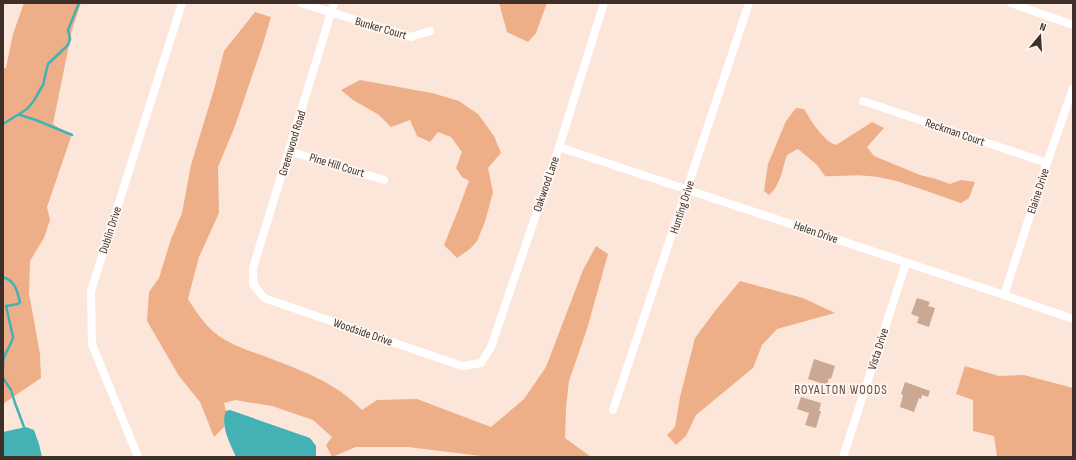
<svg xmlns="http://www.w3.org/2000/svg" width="1076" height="460" font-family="'Sofia Sans Condensed',sans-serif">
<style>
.green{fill:#eeaf88}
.water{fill:#44b1b4}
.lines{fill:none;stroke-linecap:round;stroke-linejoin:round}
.stream{stroke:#44b1b4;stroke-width:2.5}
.building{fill:#caa894}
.minor{stroke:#fff;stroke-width:8}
.labels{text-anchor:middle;stroke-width:3.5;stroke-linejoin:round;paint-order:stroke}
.street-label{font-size:12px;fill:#3e3028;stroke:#fef7f3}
.neighbourhood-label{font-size:13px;letter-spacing:1px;fill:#694b39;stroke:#fef7f3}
</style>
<rect width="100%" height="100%" fill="#fce6da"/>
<path class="green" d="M24,3h57l-9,27 -19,94 18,13 -24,70 3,13 -6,18 -14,23 -1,32 11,61 1,24 -38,26v-336h3l7,-34z
M499,3h48l-11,30 -8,9 -21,-10z
M255,12l16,5 -8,27 -28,82 -17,41 1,46 -20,44 -11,42c9,14 17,27 31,37 13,9 30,15 45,20 34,13 72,26 98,54l15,-10 40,-1 74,28 33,-28 22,-32 37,-97 13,-24 12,8 -21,75 -18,52 -3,27 -1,30 26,19h-102l-81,-10h-52l-24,10 -6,-12 6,-8 -19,-17 -41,-14 -37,-6 -11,3 2,8 -2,16 -10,10 -14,-35 -21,-26 -32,-55 2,-29 10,-14 12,-39 11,-26 9,-48 24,-79 9,-35z
M360,80l72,13 27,8 19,13 16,22 7,17 -13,15 5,24 -8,30 -8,19 -7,8 -13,9 -13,-13 15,-37 10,-27 -7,-4 -6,-9 6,-16 -11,-15 -13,-5 -8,10 -13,-6 -7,-16 -19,7 -12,-12 -26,-15 -12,-10z
M796,108l8,1c7,11 19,32 32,36l36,-23 12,6 -17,19 7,9 46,19 16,4 14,5 11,-4 14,2 -6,16 -8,5c-28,-9 -64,-25 -93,-27 -15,-2 -29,1 -43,0l-8,-11 -19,-16 -11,6c-5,14 -6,30 -18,40l-5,-4 4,-27 18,-43z
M740,281l63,17 32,15 -58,16 -15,16 -9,23 -57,47 -10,21 -10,9 -9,-10 8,-8 5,-30 15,-59 20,-27z
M965,366l34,10 25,-1 49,13v69h-76l-3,-21 -21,-5v-31l-17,-6z"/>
<path class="water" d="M230,410l80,28 6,8v11h-80c-6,-14 -16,-31 -10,-46z
M26,427l8,3 5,14 3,13h-39v-25z"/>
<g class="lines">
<path class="stream" d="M20,115l16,5 36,15
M3,124l24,-15 6,-7 10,-17 5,-21 20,-19 2,-6 -2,-9 11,-27
M3,277c12,4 14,13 17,25l-2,2 -12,2 7,31c-2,9 -9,16 -10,25
M3,363v6
M3,378l8,12 4,13 9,24"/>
</g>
<path class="building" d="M917,298l13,4 -2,4 7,2 -6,19 -12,-4 2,-6 -8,-3z
M814,359l21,7 -4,13 -2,-1 -2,7 -19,-6z
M905,382l25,9 -2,6 -6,-2 -1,4 -2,-1 -5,14 -14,-5 3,-12 -2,-1z
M801,397l20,6 -2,8h2l-5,17 -11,-3 4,-12 -12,-4z"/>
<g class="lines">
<path class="minor" d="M301,3l110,34 19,-6
M334,3l-81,265v16l11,14 198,68 19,-3 10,-16 68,-200 45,-144
M1011,3l62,22
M863,101l184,62
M559,147l445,148 69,24
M289,151l95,29
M1004,295l43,-132 26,-75
M613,410l136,-407
M138,457l-46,-113 -1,-53 91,-288
M843,457l63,-194"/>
</g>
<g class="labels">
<g class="street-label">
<text transform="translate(381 28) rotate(16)" y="4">Bunker Court</text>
<text transform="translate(955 132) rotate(19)" y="4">Reckman Court</text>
<text transform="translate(292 143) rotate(-73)" y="4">Greenwood Road</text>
<text transform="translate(337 165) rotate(17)" y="4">Pine Hill Court</text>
<text transform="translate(546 184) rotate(-71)" y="4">Oakwood Lane</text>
<text transform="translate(1038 191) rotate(-72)" y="4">Elaine Drive</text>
<text transform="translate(682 207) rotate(-72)" y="4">Hunting Drive</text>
<text transform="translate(110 230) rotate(-72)" y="4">Dublin Drive</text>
<text transform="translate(816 232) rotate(19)" y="4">Helen Drive</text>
<text transform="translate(363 332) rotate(19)" y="4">Woodside Drive</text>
<text transform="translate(878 349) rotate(-72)" y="4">Vista Drive</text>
</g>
<g class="neighbourhood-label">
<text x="841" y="394">ROYALTON WOODS</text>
</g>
</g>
<rect width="1076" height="460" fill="none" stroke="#3e3028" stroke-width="8"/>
<g transform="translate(1040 36) rotate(18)" stroke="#fef7f3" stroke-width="3" paint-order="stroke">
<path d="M0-3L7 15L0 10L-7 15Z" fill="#3e3028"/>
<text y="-6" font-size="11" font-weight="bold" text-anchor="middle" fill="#3e3028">N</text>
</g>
</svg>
